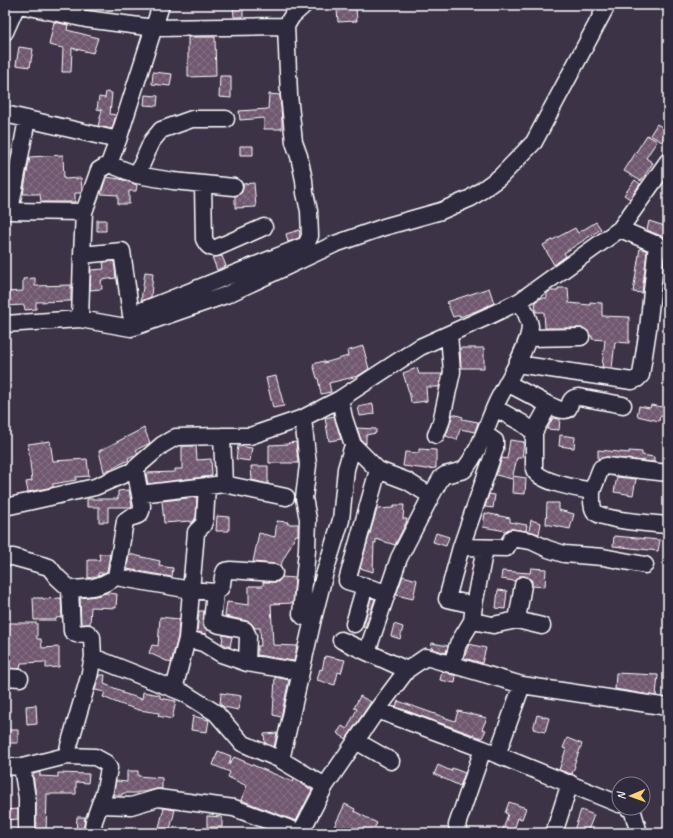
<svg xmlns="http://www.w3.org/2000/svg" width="673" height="838" font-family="Caveat,sans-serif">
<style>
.building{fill:url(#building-cross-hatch);stroke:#fff}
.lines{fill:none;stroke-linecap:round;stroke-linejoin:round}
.minor-casing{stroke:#fff;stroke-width:19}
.minor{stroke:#2f2a3d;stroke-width:16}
</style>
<defs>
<pattern id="building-cross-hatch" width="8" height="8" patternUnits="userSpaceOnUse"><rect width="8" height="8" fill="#6f596f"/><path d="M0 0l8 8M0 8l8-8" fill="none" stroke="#857285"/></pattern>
</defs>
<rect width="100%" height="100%" fill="#3c3347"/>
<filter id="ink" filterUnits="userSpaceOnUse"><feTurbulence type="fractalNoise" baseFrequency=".025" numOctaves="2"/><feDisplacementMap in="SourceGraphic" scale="8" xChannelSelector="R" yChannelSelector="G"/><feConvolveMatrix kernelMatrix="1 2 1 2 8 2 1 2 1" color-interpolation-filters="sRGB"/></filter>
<g filter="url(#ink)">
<path class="building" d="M233,5h10v12h-9z
M356,8l1,13 -19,1 -1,-13z
M54,22l14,3 -1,5 31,8 -5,15 -21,-5 -1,24h-9l1,-24 -14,-3z
M188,37h27l1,39 -28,1z
M19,47l14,2 -3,18 -14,-2z
M153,72l19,2 -2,12 -18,-2z
M220,76h11v22l-12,-1z
M106,92l6,1 -2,21 6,1 -4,14 -14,-3 4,-16 -5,-1 2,-12 6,1z
M269,94l11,1 2,25v9h-18v-11l-24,2 -1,-9 29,-2z
M145,95l13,1 -1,10 -13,-1z
M657,124l11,7 -6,11 -12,-7z
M647,135l10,6 -11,17 7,5 -12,18 -17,-10z
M240,146h13v9h-13z
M63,155l1,24 17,-1 1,12 -1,3h-6v9h-34l-1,-8h-17l7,-37z
M106,177l14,2 17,6 -1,6h-7v13h-11v-9l-17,-1z
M635,180l5,4 -10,15 -6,-4z
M254,183l2,24 -21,1v-12l3,-1 4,-3 1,-4v-4z
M97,220h9v11h-9z
M649,221l19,6v12l-21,-9z
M596,222l5,7 -37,24 2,3 -12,9 -11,-20 32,-17 3,5z
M299,230l1,4 -1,4 -11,4 -2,-8z
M640,248l7,3 -5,42 -9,-1z
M222,256l4,10 -9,4 -5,-13z
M114,261l2,17 -15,2 1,9 -12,1 1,-20 13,-1 -1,-7z
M145,272l8,1 -2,24 -10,4z
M35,278v8l36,-1v16l-35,1v7l-11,1 -1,-5 -19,1v-14l18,-1v-12z
M662,284h6v14l-7,-1z
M489,288l5,15 -18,8 -16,6v-2l-7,2 -6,-15z
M558,288h10l1,15 21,2v-3l12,1v13l27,1v26l-14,-1 -3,26 -10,-1 3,-27 -13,-1v-3h-2l-1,-4 -4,-3 -4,-1h-36l-1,-16h-8l-1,-10 6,-4h6v-5l3,-2h8z
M363,346l6,23 -11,7 -29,7 2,9 -10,2 -3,-16h-1l-4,-14 11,-3v2l24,-7 -1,-5z
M460,348h24v20h-23z
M417,368l2,6h23l-3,13h-13l1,14 -16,2 -1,-7 -7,-23z
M276,376l8,30 -11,2 -7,-30z
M373,404l1,10 -14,2 -2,-9z
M651,405l17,3v9l-8,-1 -1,5 -22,-5 2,-10 11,2z
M453,414l10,3 -1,2 16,3 -3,10 -15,-3 -3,11 -11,-4z
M334,416l7,23 -12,2 -4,-23z
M553,418l7,1 -1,11 -12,-1z
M144,428l6,15 -14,7 2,3 -10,5 1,2 -25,12 -5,-21z
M357,428l19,1v4l-10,2v9l-5,-4z
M560,435l15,2 -1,11 -15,-2z
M510,440l14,2 -2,16h-5l-5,21 -16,-4 6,-17 5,1z
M50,441l3,20 34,-2 2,17 -13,1v3l-23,4v3l-25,5 -2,-10 6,-1 -4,-37z
M296,442l2,21h-29v-18l20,-1 -1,-1z
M182,446h14l1,14 14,-1 1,17 -64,8 -2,-11 29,-1v-3h7z
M238,446l14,2 -2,13 -14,-2z
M419,449l17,1v18l-9,1 -24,-3 2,-14 14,1z
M598,450l31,3v-2l13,1v3l12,2v5l-47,-5 -9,2z
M251,466h17v18l-16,-4z
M513,476l13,2 -1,16 -13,-1z
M617,477l19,2 -3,16 -19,-3z
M129,490l3,17h-24v15h-9v-15h-12v-8h31v-8z
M489,494l6,1 -2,13 -8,-1z
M197,497l-1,20 -3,5h-3v-1l-26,2 -2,-22z
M547,503h12v7l15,4 -4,15 -24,-5z
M394,505h10l-1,14h4l-1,4 -11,22 -19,-6v4h-2l-1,29 -13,-4 17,-59 16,-1z
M485,513l25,5v4l17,3 -1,6 -13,-2h-5l-2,2 -23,-4z
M217,516l12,1v14h-13z
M531,520l10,3 -2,11 -10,-3z
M277,521l11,1 -1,2h11v11h-2l-16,31 -5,-2 -22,-2 6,-29 16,4z
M436,533l13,4 -3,9 -13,-4z
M614,536l46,4 -2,11 -45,-5z
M99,554h11l-3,17 -3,2h-6v3l-10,2v-18h12z
M129,554l31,7 -1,5 14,2 -1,9 -45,-8z
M531,568l15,1 -1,18 -13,-1v-5l-3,-3 -4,-2h-6l-4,5 -14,-2 1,-8 28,2z
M403,576l14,4 -4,19 -17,-4z
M282,577l13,1 -2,25 -22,1 2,41 24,1 -3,15 -37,-6v-9h4l-1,-18h-5l-4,-5 -4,-2 -22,-5 2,-14 22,3v-19h14v-4h15z
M498,590l9,1 -2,18 -9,-1z
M106,593l11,1 -1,14 -25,-1 -1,17h-9l-1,-26 16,-2z
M33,598h10v1l18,-1 1,19 -6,1v2h-22z
M371,598l4,1 -10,29 -2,-1z
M199,611h5l-1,14 4,5 -1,4 -9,-2z
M160,617l19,2 -1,18 -7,26 -22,-10 3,-8 6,1z
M5,623h32v16h4l1,9 17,-1v20l-13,1v-6l-25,1 -1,6 -15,-1z
M394,624l9,3 -3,12 -9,-3z
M223,635l9,2 -2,10 -8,-4z
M432,643l16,3 -2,7 -15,-5z
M469,644l17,4 -4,15 -18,-5z
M325,656l20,4 -4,13 -3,-1 -3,13 -18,-5 3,-11 2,1z
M442,671l14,5 -1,7 -15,-3z
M616,673l42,2 -2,21 -41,-7z
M99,675h6l-1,9 18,7v2l20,6 1,-7 17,3v3l16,3 -4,18 -14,-3 1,-3 -20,-3 -19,-6 -17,-7 2,-5 -10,-2z
M275,677l14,3 -8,37 -8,-2z
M221,693l20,3 -3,14 -14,-3 -4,-3z
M360,696l11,6 -25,37 -9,-6 5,-7 5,3 10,-20 -3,-1z
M398,701l57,20 3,-10 29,7 -5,11 4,1 -4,8 -86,-31z
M36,705l1,19 -10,1 -1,-19z
M537,715l12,3 -4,14 -12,-3z
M193,716l16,4 -2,12 -16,-2z
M5,730h13v13h-13z
M277,733l-3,14 -9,-4 -1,-9z
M567,738l15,6 -8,21 1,1 -3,8 -13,-4 7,-21 -3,-1z
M218,751l13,5 -2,9 5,-8 59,25 1,-3 18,11 -16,31 -55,-21 6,-14 -19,-9 2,-5 -17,-7z
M438,765l13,6 1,-3 13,5 -5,13 -26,-12z
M127,771h11v5l24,2v11h-6l-12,3h-6v1h-15l-1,2h-9l3,-14 11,1z
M40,772v4l18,1v-4l31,1 -1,9 -12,-1v12h-29l-1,39h-10v-35l-3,-24z
M509,802l17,6 -4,11 -4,-1 -5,15h-11l6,-19 -3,-1z
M345,804l10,5 -1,2 23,12 -5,10h-41z
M164,808l11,2 -6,23 -11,-2z
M18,809v10l-13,1v-10z
M581,810l13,5 -7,18h-14z
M207,816l15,1v10h-15z
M77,817h8l-2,16h-7z"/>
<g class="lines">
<defs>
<path id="minor" d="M20,5l66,14 68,9 132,-2
M5,32l12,-27
M5,114l113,26
M109,164l28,11 15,-34 9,-11 31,-11h34
M137,175l36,6 61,6
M203,184l1,55c3,6 5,9 12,9l48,-21
M5,211l79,1 15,-42 10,-6 9,-24 43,-135
M10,211l17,-92
M84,212l-2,43 40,-4 9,64 175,-70 4,-9 -1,-25 -4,-18 -1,-13 -5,-24 -5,-14 -5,-47 -3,-69 6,-10 12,-11
M620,229l47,20
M80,319l2,-64
M5,324l75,-5 51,9 95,-33 109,-51 49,-17 57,-16 30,-13 29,-21 34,-35 73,-137
M528,338l53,-1
M517,364l115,17 5,-2 4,-4 7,-46 9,-85
M507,383l42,22 -15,27
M549,405c5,2 11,6 16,5 8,0 0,-12 14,-13l44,8
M495,408l27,15 12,9v37c3,13 46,20 58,22 0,6 -1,16 3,21 6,8 60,12 73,13
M485,434l10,7v8l-34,98 -14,52 27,6 -2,16 21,4 24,-5 25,6
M436,435l5,-13 11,-50 -3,-38
M222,436l2,48
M353,445l25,25 29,11 24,15
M378,470l-31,111 40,12
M592,491l9,-23 5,-2 62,7
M140,494l84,-10 62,13
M5,507l90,-20 37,-16 30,-26 14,-8 46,-1h28l53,-18 37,-19 80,-52 71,-32 29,-14 100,-72 48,-68
M461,547l45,1 6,-10 19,3 17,8 16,5 39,3 42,8
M5,557h8l36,10 8,10 13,12c20,-1 29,-1 46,-12l9,-56c7,-8 16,0 17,-15l-7,-38
M116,577l75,13 24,2 -3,30 8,3 25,5 3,6 -1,27
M70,589l2,42 4,3 12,-1 4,4 1,20 91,36 32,20 26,30 39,17 44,26
M215,592c11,-5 5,-12 10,-21l5,-1 44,3
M474,605l11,-57
M313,619l12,-47 16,-52 5,-51 7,-24 -9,-27 -4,-19
M517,620l6,-35
M354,624l11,-38
M187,639l9,-107 7,-7 2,-6 2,-33
M341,640l26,12
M452,665l6,-21 14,-23
M407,670l-40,-18 32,-94 32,-62 10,-18 4,-3 19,-5c17,-21 22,-44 33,-68 9,-18 33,-57 33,-76 -1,-8 -6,-17 -10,-25
M5,677l15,1
M174,689l13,-50 16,4 18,11 26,9 54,9
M377,710l106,39 136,55
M356,741l35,20
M497,755l25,-70
M66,756l23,-79 4,-20
M281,760l32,-141 -9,-2 -3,-3 6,-64 1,-31 -4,-21 4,-33 -5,-47
M5,766l17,1 44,-11 29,1 11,6 3,5 -4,22 -11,31 -2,12
M22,767l5,31v35
M100,805l31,1 27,-8 76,10 67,25
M628,808l4,1 7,24
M302,833l1,-5 22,-42 52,-76 30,-40 19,-13 96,28 146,22
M459,833l-2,-8 26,-76
M554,833l16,-50"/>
</defs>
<use href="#minor" class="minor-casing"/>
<use href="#minor" class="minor"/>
</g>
</g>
<rect width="673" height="838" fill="none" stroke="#2f2a3d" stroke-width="20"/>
<rect x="10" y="10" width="653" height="818" fill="none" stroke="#fff" stroke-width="1.5" filter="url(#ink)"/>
<g transform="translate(631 796) rotate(268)"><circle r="19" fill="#2f2a3d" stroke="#827f8b"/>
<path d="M0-3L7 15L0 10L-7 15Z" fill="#ffd166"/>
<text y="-6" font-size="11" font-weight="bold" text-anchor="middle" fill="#ffffff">N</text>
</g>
</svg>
